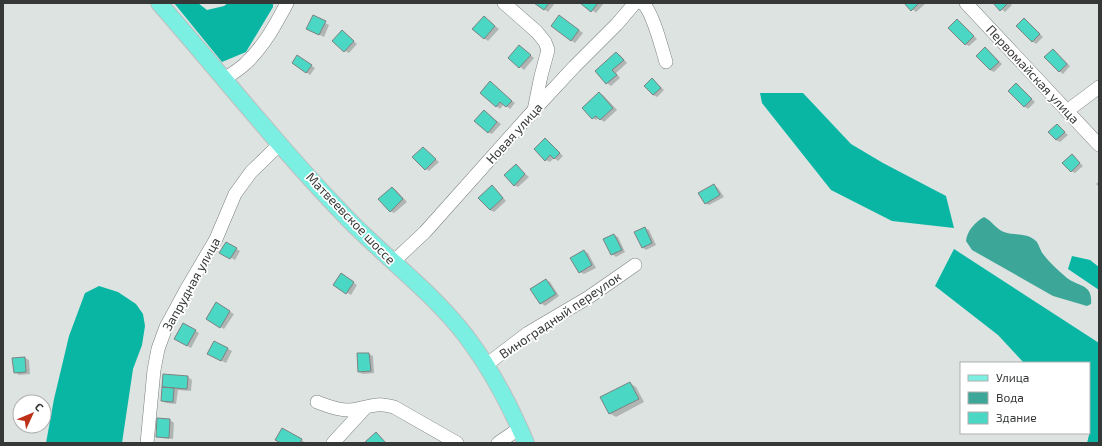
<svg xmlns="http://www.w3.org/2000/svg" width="1102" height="446" font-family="'Exo 2',sans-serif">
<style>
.forest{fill:#09b6a4}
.water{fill:#3ca798}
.shadow{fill:#0003}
.building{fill:#4ad8c5;stroke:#7d8281}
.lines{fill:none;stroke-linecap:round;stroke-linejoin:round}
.minor-casing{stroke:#7a807f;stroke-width:14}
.major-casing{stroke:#bfbfbf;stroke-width:18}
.minor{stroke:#fff;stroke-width:13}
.major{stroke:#7aefe2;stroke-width:16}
.labels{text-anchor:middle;stroke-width:3.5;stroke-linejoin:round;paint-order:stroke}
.street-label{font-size:13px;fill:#363838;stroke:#fff}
</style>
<rect width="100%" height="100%" fill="#dde3e1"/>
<path class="forest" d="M174,3h24l9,7 17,-4 4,-3h45v4l-27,45 -24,10z
M760,93h43l48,51 32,19 63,33 8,32 -62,-7 -61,-31 -69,-87z
M954,249l145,94v100h-12l3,-12 -1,-68h-65l-26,-28 -63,-49z
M1072,256l18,4 9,7v23l-31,-21z
M99,286l19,6 18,12 7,10 2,12 -3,19 -9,24 -11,74h-76l8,-44 15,-63 16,-43z"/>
<path class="water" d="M984,217c8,4 12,12 20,15 10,4 23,0 32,9 3,3 4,9 7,13 6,8 16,17 24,24 12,9 26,6 24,26l-4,2 -34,-10 -81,-46 -6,-9c1,-10 9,-19 18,-24z"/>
<path class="shadow" d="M536,3h19l-7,9z
M582,3h22l-8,10z
M905,3h19l1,1 -9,8z
M994,3h16l2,2 -7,7z
M314,17l15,8 -5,12 -12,-6z
M484,17l15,12 -11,12 -4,-3z
M564,19l19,14 -8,10 -22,-17z
M1024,19l4,3 15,15 -7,7 -4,-3z
M957,20l20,19 -8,7 -4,-2z
M342,31l15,13 -8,9 -4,-2z
M519,46l15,12 -10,12 -15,-12z
M985,49l4,2 13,13 -8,8 -4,-2z
M1053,50l17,16 -7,8 -4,-3z
M616,53l4,2 7,8 -11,10 4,5 -9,8 -4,-3 -11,-12z
M301,59l14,9 -5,7 -17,-12z
M652,79l12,11 -7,7 -4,-2z
M490,83l25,20 -5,6 -6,-5 -4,5 -19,-16z
M1016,84l19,18 -7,7 -4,-3z
M599,93l4,2 14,15 -13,12 -5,-4 -3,2 -3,-2z
M484,111l17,13 -9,10 -4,-2z
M1057,125l11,10 -8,7 -4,-2z
M545,139l18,17 -5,5 -4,-3 -4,4 -4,-2z
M423,148l16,14 -10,9 -3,-2z
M1072,155l11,11 -8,7 -4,-2z
M516,166l13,11 -11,10 -4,-2z
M1099,181v6l-3,-3z
M714,185l4,3 6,9 -15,8 -4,-2z
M492,187l4,2 10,12 -12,11 -4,-2z
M392,188l4,2 11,12 -13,11 -4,-2z
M645,228l4,2 7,15 -10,5 -4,-3z
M614,235l4,2 7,15 -9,5 -4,-3z
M226,243l14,8 -5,9 -14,-8z
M584,251l4,2 8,15 -12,6 -4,-2z
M341,275l16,10 -6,10 -17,-10z
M546,280l4,2 9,14 -14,10 -4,-3z
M216,304l18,10 -10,15 -17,-10z
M184,324l15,9 -8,15 -16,-9z
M215,342l17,9 -6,12 -17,-9z
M369,354l4,2 1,17 -11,1 -4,-2z
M25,358l4,2 1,14 -11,1 -4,-3z
M164,375l24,2 4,3 -1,11 -13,-1 -2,14 -10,-1 -4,-2z
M630,383l6,4 8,15 -28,15 -7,-4z
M158,419l12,1 4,3 -1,16 -12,-1 -4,-2z
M282,430l23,12v1h-22z"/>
<path class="building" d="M534,3h15l-5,7z
M580,3h18l-7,9z
M904,3h15l-8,8z
M993,3h15l-8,8z
M313,15l13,6 -7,14 -13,-6z
M559,15l20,15 -8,11 -20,-15z
M484,16l11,10 -11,13 -12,-10z
M1024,18l16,16 -8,8 -16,-16z
M957,19l17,17 -9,9 -17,-17z
M342,30l12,11 -10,11 -12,-11z
M519,45l12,10 -12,13 -11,-10z
M985,47l14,15 -9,8 -14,-14z
M1053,49l14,15 -8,8 -15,-15z
M616,52l8,8 -12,10 5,5 -11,9 -11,-13z
M297,55l15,10 -6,8 -14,-10z
M652,78l9,10 -8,7 -9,-9z
M490,81l22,20 -6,6 -6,-5 -4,5 -16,-14z
M1016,83l16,16 -8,8 -16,-16z
M599,92l14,16 -13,12 -4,-4 -4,3 -10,-11z
M484,110l13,12 -9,11 -14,-12z
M1057,124l8,8 -9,8 -8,-8z
M545,138l15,15 -6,6 -4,-4 -5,6 -11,-12z
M423,147l13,12 -11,11 -13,-13z
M1072,154l8,9 -9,9 -9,-9z
M516,164l9,10 -11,12 -10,-11z
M714,184l6,11 -15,9 -7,-11z
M492,185l11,13 -13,12 -12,-12z
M392,187l11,12 -13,13 -12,-13z
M645,227l7,16 -10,5 -8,-16z
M614,234l8,16 -11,5 -8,-16z
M226,242l11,6 -7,11 -11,-6z
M584,250l8,15 -13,8 -9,-15z
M341,273l13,9 -8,12 -13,-9z
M546,279l10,15 -16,10 -10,-15z
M216,302l14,9 -10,17 -14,-9z
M183,323l13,7 -9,16 -13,-7z
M214,341l14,7 -7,13 -14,-7z
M357,353h12l2,18 -13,1z
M25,357l1,15 -12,1 -2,-15z
M163,374l25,2 -1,13 -25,-2z
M630,382l9,17 -30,15 -9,-17z
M162,387l12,1 -1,14 -12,-1z
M157,418l13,1 -1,19 -13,-1z
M282,428l20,11 -2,4h-19l-6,-3z
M376,432l10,11h-22z"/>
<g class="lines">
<defs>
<path id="minor" d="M504,3l33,29 8,10 3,8 -7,26 -7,34
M642,3c10,6 20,46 24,59
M966,3l133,142
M224,80c7,-6 16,-11 22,-17 18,-17 30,-39 41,-60
M1067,111l32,-24
M393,262l32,-30 109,-122 40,-43 43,-43 18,-21
M486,365l42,-32 61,-36 46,-32
M317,402c13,5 26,10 40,7 17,-3 19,-7 37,-2l63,36
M147,443l7,-73 4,-21 8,-22 20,-37 30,-51 19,-45 16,-22 29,-28
M333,443l33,-36
M498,443l22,-15"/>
<path id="major" d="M159,3c63,72 122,147 189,216 38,39 84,73 118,117 25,33 44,69 60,107"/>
</defs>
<use href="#minor" class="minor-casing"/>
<use href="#major" class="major-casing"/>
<use href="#minor" class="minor"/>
<use href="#major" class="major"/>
</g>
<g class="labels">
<g class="street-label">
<text transform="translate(1033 74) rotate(47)" y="5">Первомайская улица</text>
<text transform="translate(514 133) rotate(-48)" y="5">Новая улица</text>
<text transform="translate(351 218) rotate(46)" y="5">Матвеевское шоссе</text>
<text transform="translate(191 284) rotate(-61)" y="5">Запрудная улица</text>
<text transform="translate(560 315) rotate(-34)" y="5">Виноградный переулок</text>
</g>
</g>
<rect width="1102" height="446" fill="none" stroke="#363838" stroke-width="8"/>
<rect x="960" y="362" width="130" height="72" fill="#ffffff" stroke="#afafaf"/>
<rect x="968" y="375" width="20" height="6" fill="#7aefe2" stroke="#afafaf"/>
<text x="996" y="382" font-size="12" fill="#363838">Улица</text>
<rect x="968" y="392" width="20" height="12" fill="#3ca798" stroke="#afafaf"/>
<text x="996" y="402" font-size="12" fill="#363838">Вода</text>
<rect x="968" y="412" width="20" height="12" fill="#4ad8c5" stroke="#afafaf"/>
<text x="996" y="422" font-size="12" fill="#363838">Здание</text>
<g transform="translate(32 414) rotate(46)"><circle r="19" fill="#ffffff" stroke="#afafaf"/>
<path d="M0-3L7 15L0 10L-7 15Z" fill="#bd3118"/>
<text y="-6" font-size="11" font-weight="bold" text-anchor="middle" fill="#363838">С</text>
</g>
</svg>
